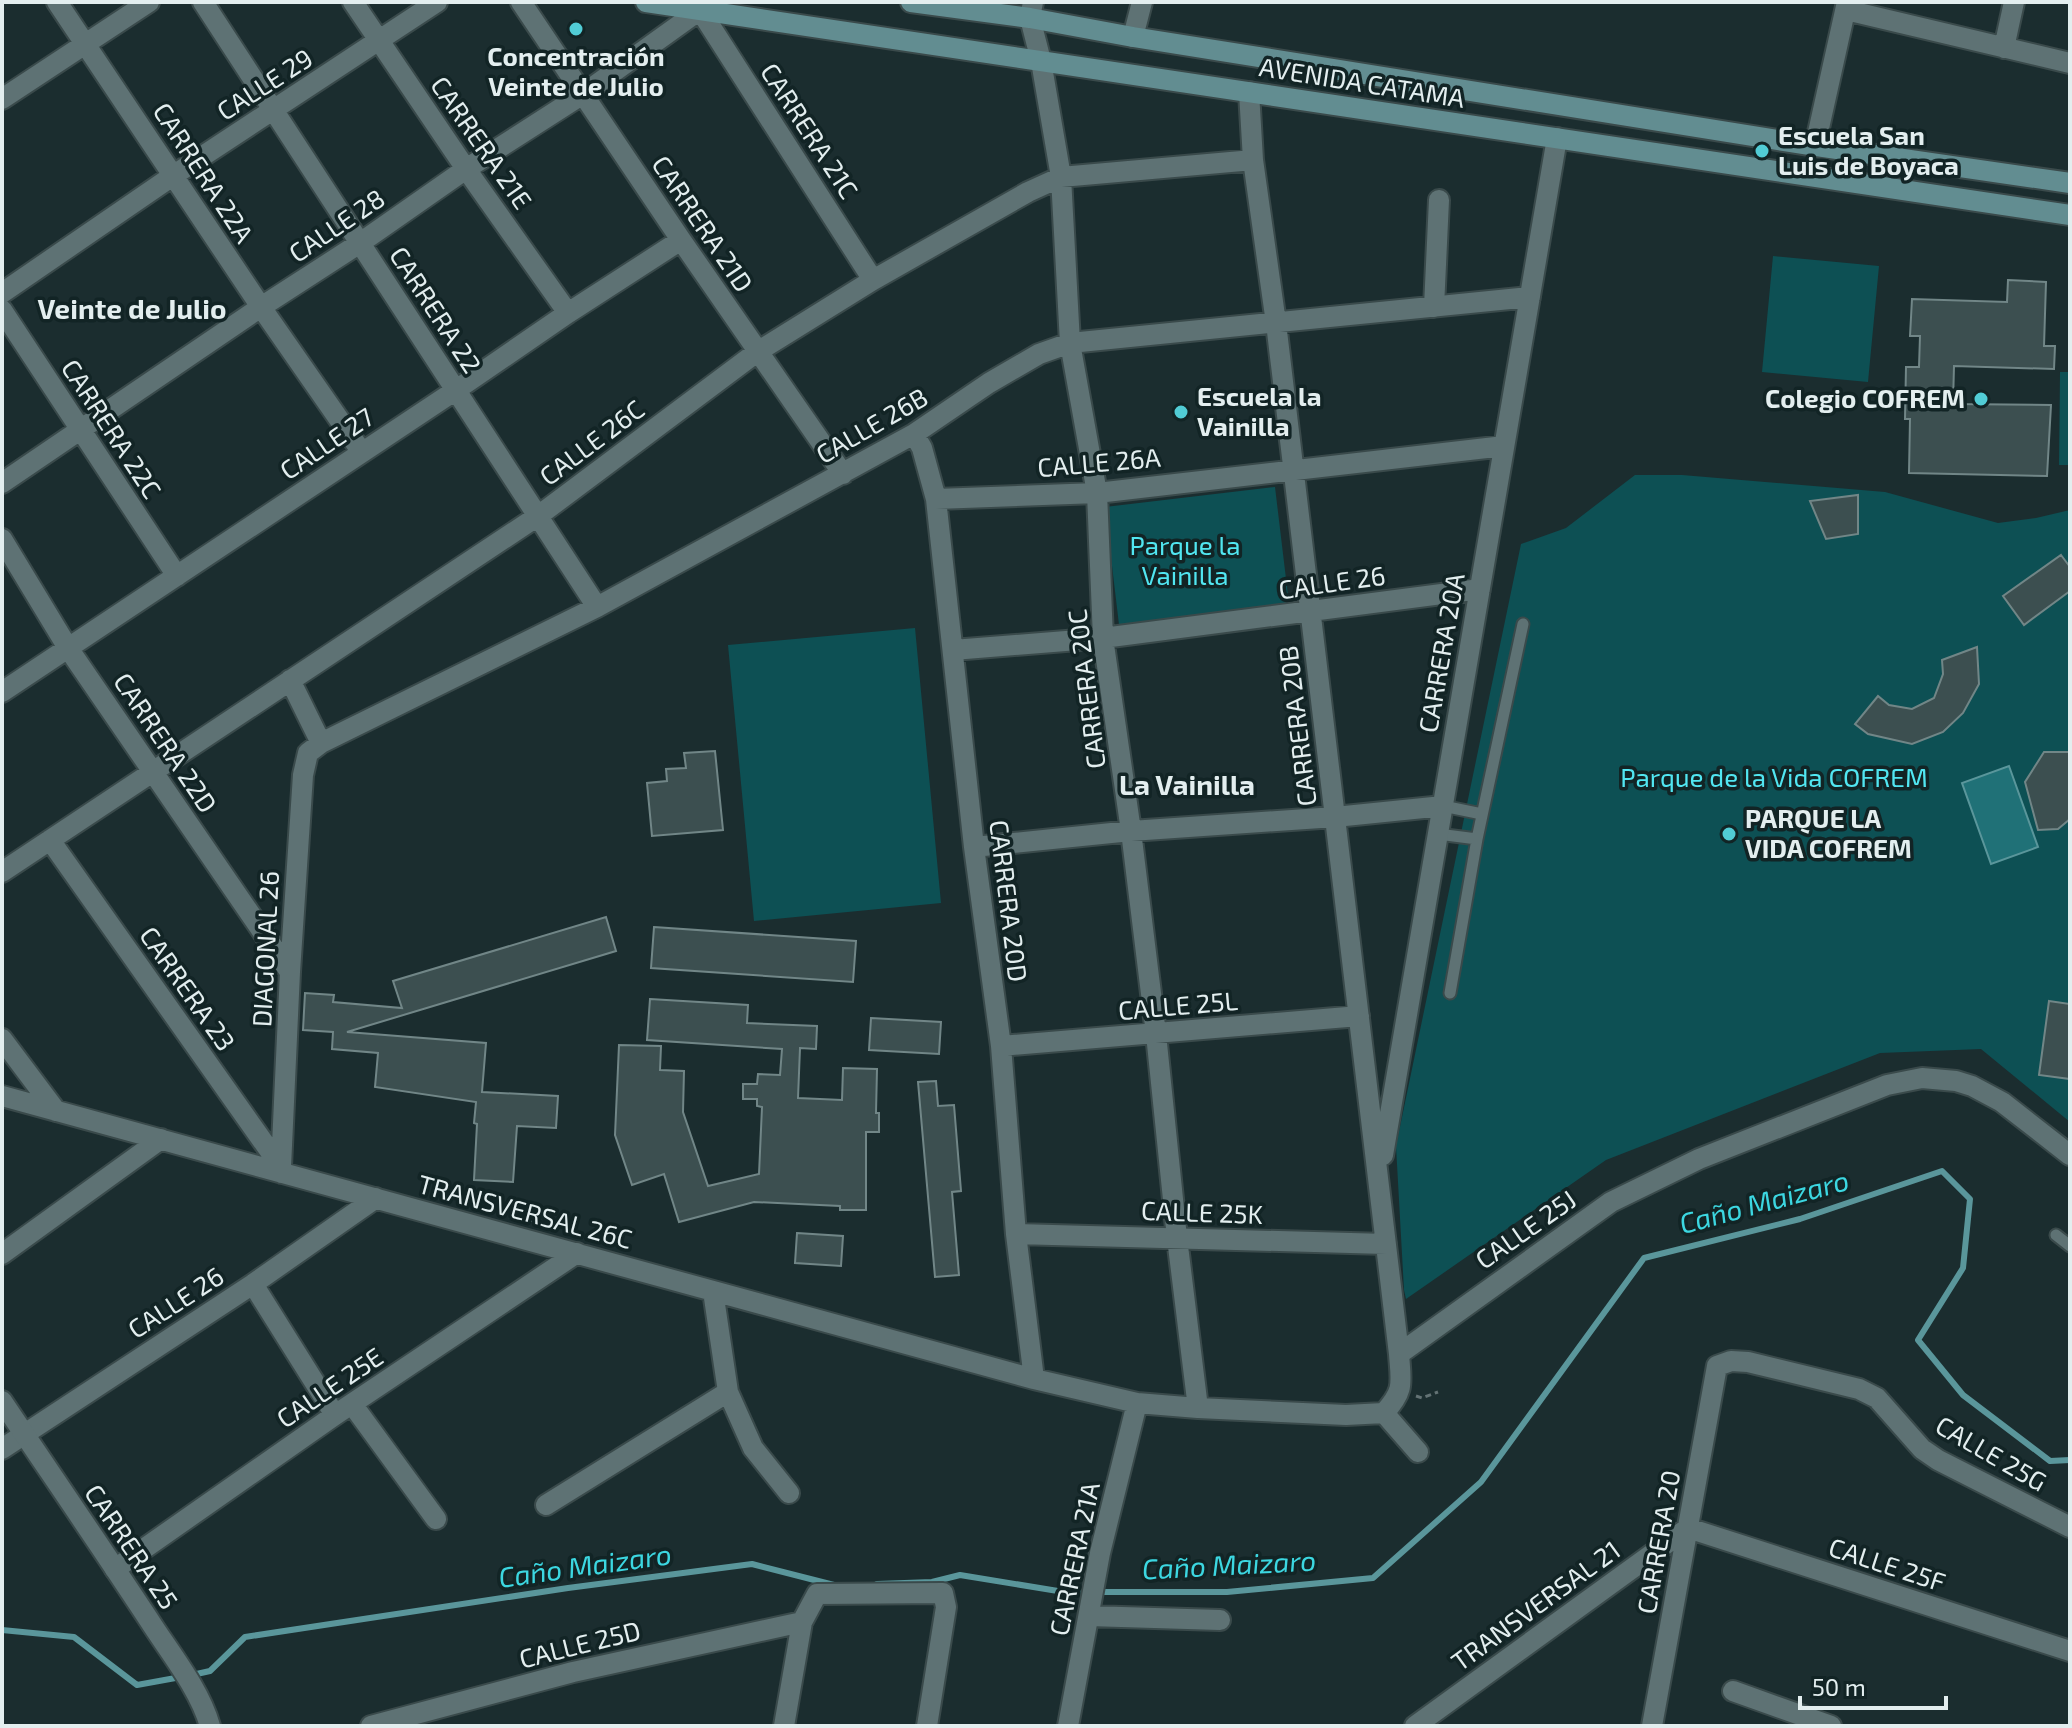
<svg xmlns="http://www.w3.org/2000/svg" width="2072" height="1728" font-family="'Exo 2',sans-serif">
<style>
.green{fill:#0d5054}
.water{fill:#207177;stroke:#5a969b;stroke-width:2}
.lines{fill:none;stroke-linecap:round;stroke-linejoin:round}
.stream{stroke:#5a969b;stroke-width:6}
.building{fill:#3c4f50;stroke:#718687;stroke-width:2}
.service-casing{stroke:#3a4a4b;stroke-width:15}
.minor-casing{stroke:#3a4a4b;stroke-width:24}
.tertiary-casing{stroke:#3a4a4b;stroke-width:24}
.secondary-casing{stroke:#3a4a4b;stroke-width:24}
.path{stroke:#637274;stroke-width:3;stroke-dasharray:6 4;stroke-linecap:butt}
.service{stroke:#5e7274;stroke-width:11}
.minor{stroke:#5e7274;stroke-width:20}
.tertiary{stroke:#5e7274;stroke-width:20}
.secondary{stroke:#628d91;stroke-width:20}
.poi-dot{fill:#51ccd5;stroke:#122425;stroke-width:3}
.labels{text-anchor:middle;stroke-width:7;stroke-linejoin:round;paint-order:stroke}
.poi-label{font-size:26px;font-weight:bold;fill:#e3eeef;stroke:#122425;text-anchor:start}
.street-label{font-size:26px;fill:#e3eeef;stroke:#122425}
.park-label{font-size:26px;fill:#51e6f1;stroke:#122425}
.neighbourhood-label{font-size:28px;font-weight:bold;fill:#e3eeef;stroke:#122425}
.water-label{font-size:28px;font-style:italic;fill:#3cd7e1;stroke:#122425}
</style>
<rect width="100%" height="100%" fill="#1b2d2f"/>
<path class="green" d="M1773,256l106,10 -11,116 -106,-10z
M2060,372h10v93h-11z
M1635,475h47l203,17 113,31 38,-5 34,-8v612l-89,-73 -101,4 -274,107 -200,139 -2,-9 -8,-144 125,-602 45,-16z
M1275,487l15,125 -170,21 -15,-126z
M915,628l26,275 -187,18 -26,-276z"/>
<path class="water" d="M2009,766l29,81 -47,17 -29,-81z"/>
<g class="lines">
<path class="stream" d="M877,1584l55,-2 28,-7 104,17h163l146,-14 108,-96 163,-224 156,-39 142,-48 28,28 -7,69 -45,72 45,55 87,66 20,-1
M2,1630l72,7 63,48 44,-8
M192,1675l18,-4 35,-34 323,-49 184,-24 82,21"/>
</g>
<path class="building" d="M2008,280l38,2 -2,64h11l-1,23 -100,-3 -1,38 98,1 -4,71 -138,-3 1,-54h-5l1,-52h13l1,-31h-10l2,-37 95,3z
M1858,495v39l-32,5 -16,-38z
M2061,555l9,12v24l-46,34 -21,-29z
M1977,647l2,37 -16,29 -20,19 -31,12 -44,-10 -13,-10 23,-28 11,9 23,4 22,-11 9,-24 -1,-14z
M715,751l8,79 -71,6 -5,-53 20,-2 -1,-12 20,-1 -2,-15z
M2044,752h26v67l-12,10 -20,1 -13,-48z
M606,917l10,34 -269,81 139,11 -4,49 76,4 -2,32 -39,-2 -4,56 -39,-2 3,-56 -3,-1 2,-21 -101,-15 3,-34 -46,-4 1,-17 -30,-2 2,-37 29,2 -1,7 69,6 -9,-27z
M654,927l202,14 -3,41 -202,-14z
M650,999l98,6 -1,18 70,3 -1,23 -16,-1 -2,50 44,2 1,-32 34,1 -1,44h3v19h-13v78h-26v-4l-86,-4 -75,20 -15,-48 -32,11 -17,-50 4,-90 42,1 -1,24 24,1 -1,41 25,74 51,-12 3,-67 -5,-1v-7h-14v-15h14l1,-10 22,1 2,-26 -135,-9z
M2049,1001l21,3v75l-31,-4z
M871,1018l70,4 -2,32 -70,-4z
M936,1081l2,25 16,-1 7,86 -9,1 7,83 -24,2 -17,-195z
M512,1201l22,4 -2,16 -22,-3z
M797,1233l46,3 -2,30 -46,-3z"/>
<g class="lines">
<defs>
<path id="service" d="M1443,806l39,8
M1438,834l39,5
M1450,993l27,-154 46,-215
M2056,1235l14,11"/>
<path id="minor" d="M57,2l204,305 100,144
M203,2l394,605
M353,2l113,167 102,144
M521,2l160,238 162,234
M1846,10l224,53
M1030,18l11,43 20,116 9,166 27,150 6,145 28,193 25,203 21,204 21,170
M1133,37l9,-35
M2004,48l10,-46
M2,99l147,-97
M1815,146l32,-144
M2,293l172,-118 263,-173
M1434,307l5,-107
M2,310l175,266
M914,434l8,14 14,51 38,348 27,199 15,188 18,145
M2,483l259,-176 99,-64 106,-74 117,-75 117,-84 173,270
M936,499l161,-6 407,-47
M2,539l66,109 222,324
M953,650l150,-12 377,-49
M290,680l31,63
M2,692l454,-302 112,-77 113,-73
M50,840l231,327
M974,847l157,-16 204,-14 108,-11
M2,872l536,-356 219,-164 116,-72 155,-88 33,-15 192,-17
M2,1039l54,72
M1001,1046l358,-30
M2,1096l1032,283 103,24 61,5 148,7 38,-2c21,-23 17,-30 15,-59l-123,-1031 -23,-163 -4,-68
M1383,1155l174,-1017
M282,1173l-1,-6 9,-195 13,-197 5,-22 13,-10 276,-136 317,-173 75,-51 50,-29 31,-11 460,-46
M1016,1234l370,10
M2,1254l159,-115
M253,1284l82,131
M713,1291l15,101 25,56 36,45
M1399,1354l212,-152 88,-43 188,-74 35,-7 34,3 16,5 30,16 68,53
M352,1404l84,115
M1384,1413l34,39
M2,1449l251,-165 123,-86
M546,1505l182,-113
M115,1569l220,-154 242,-162
M1089,1616l131,4
M1733,1691l98,35
M371,1726l202,-54 229,-50
M784,1726l18,-104 15,-28 126,-1 3,14 -19,119
M1068,1726l32,-173 37,-150
M1415,1726l273,-198 382,123
M1652,1726l65,-360 14,-5 17,1 111,27 18,9 45,51 16,11 132,67"/>
<path id="tertiary" d="M1030,18l3,-16
M2,1401c49,73 99,146 147,219 21,33 50,68 61,106"/>
<path id="secondary" d="M646,2l1424,213
M911,2l119,16 103,19 682,109 255,37"/>
</defs>
<use href="#service" class="service-casing"/>
<use href="#minor" class="minor-casing"/>
<use href="#tertiary" class="tertiary-casing"/>
<use href="#secondary" class="secondary-casing"/>
<path class="path" d="M1416,1396l6,2 16,-6"/>
<use href="#service" class="service"/>
<use href="#minor" class="minor"/>
<use href="#tertiary" class="tertiary"/>
<use href="#secondary" class="secondary"/>
</g>
<g class="poi-dot">
<circle cx="576" cy="29" r="8"/>
<circle cx="1762" cy="151" r="8"/>
<circle cx="1981" cy="399" r="8"/>
<circle cx="1181" cy="412" r="8"/>
<circle cx="1729" cy="834" r="8"/>
</g>
<g class="labels">
<g class="poi-label">
<text x="576" y="66" text-anchor="middle">Concentración<tspan x="576" dy="30">Veinte de Julio</tspan></text>
<text x="1778" y="145">Escuela San<tspan x="1778" dy="30">Luis de Boyaca</tspan></text>
<text x="1197" y="406">Escuela la<tspan x="1197" dy="30">Vainilla</tspan></text>
<text x="1965" y="408" text-anchor="end">Colegio COFREM</text>
<text x="1745" y="828">PARQUE LA<tspan x="1745" dy="30">VIDA COFREM</tspan></text>
</g>
<g class="street-label">
<text transform="translate(1362 83) rotate(9)" y="9">AVENIDA CATAMA</text>
<text transform="translate(265 85) rotate(-33)" y="9">CALLE 29</text>
<text transform="translate(809 131) rotate(57)" y="9">CARRERA 21C</text>
<text transform="translate(481 143) rotate(55)" y="9">CARRERA 21E</text>
<text transform="translate(203 173) rotate(57)" y="9">CARRERA 22A</text>
<text transform="translate(702 224) rotate(56)" y="9">CARRERA 21D</text>
<text transform="translate(337 226) rotate(-34)" y="9">CALLE 28</text>
<text transform="translate(435 310) rotate(57)" y="9">CARRERA 22</text>
<text transform="translate(872 426) rotate(-30)" y="9">CALLE 26B</text>
<text transform="translate(111 429) rotate(57)" y="9">CARRERA 22C</text>
<text transform="translate(592 443) rotate(-37)" y="9">CALLE 26C</text>
<text transform="translate(327 444) rotate(-34)" y="9">CALLE 27</text>
<text transform="translate(1099 463) rotate(-5)" y="9">CALLE 26A</text>
<text transform="translate(1332 583) rotate(-8)" y="9">CALLE 26</text>
<text transform="translate(1442 653) rotate(-80)" y="9">CARRERA 20A</text>
<text transform="translate(1087 689) rotate(-97)" y="9">CARRERA 20C</text>
<text transform="translate(1298 726) rotate(-97)" y="9">CARRERA 20B</text>
<text transform="translate(165 743) rotate(56)" y="9">CARRERA 22D</text>
<text transform="translate(1008 901) rotate(83)" y="9">CARRERA 20D</text>
<text transform="translate(266 949) rotate(-87)" y="9">DIAGONAL 26</text>
<text transform="translate(187 989) rotate(55)" y="9">CARRERA 23</text>
<text transform="translate(1178 1006) rotate(-5)" y="9">CALLE 25L</text>
<text transform="translate(525 1212) rotate(15)" y="9">TRANSVERSAL 26C</text>
<text transform="translate(1202 1213) rotate(2)" y="9">CALLE 25K</text>
<text transform="translate(1526 1230) rotate(-35)" y="9">CALLE 25J</text>
<text transform="translate(176 1303) rotate(-33)" y="9">CALLE 26</text>
<text transform="translate(330 1388) rotate(-34)" y="9">CALLE 25E</text>
<text transform="translate(1991 1454) rotate(30)" y="9">CALLE 25G</text>
<text transform="translate(1659 1542) rotate(-80)" y="9">CARRERA 20</text>
<text transform="translate(131 1547) rotate(56)" y="9">CARRERA 25</text>
<text transform="translate(1075 1559) rotate(-78)" y="9">CARRERA 21A</text>
<text transform="translate(1887 1565) rotate(18)" y="9">CALLE 25F</text>
<text transform="translate(1536 1606) rotate(-36)" y="9">TRANSVERSAL 21</text>
<text transform="translate(580 1645) rotate(-14)" y="9">CALLE 25D</text>
</g>
<g class="park-label">
<text x="1185" y="555">Parque la<tspan x="1185" dy="30">Vainilla</tspan></text>
<text x="1774" y="787">Parque de la Vida COFREM</text>
</g>
<g class="neighbourhood-label">
<text x="132" y="319">Veinte de Julio</text>
<text x="1187" y="795">La Vainilla</text>
</g>
<g class="water-label">
<text transform="translate(1764 1202) rotate(-15)" y="10">Caño Maizaro</text>
<text transform="translate(1229 1565) rotate(-3)" y="10">Caño Maizaro</text>
<text transform="translate(585 1566) rotate(-8)" y="10">Caño Maizaro</text>
</g>
</g>
<rect width="2072" height="1728" fill="none" stroke="#e3eeef" stroke-width="8"/>
<path d="M1800 1696v12h146v-12" fill="none" stroke="#e3eeef" stroke-width="4"/>
<text x="1812" y="1696" font-size="24" fill="#e3eeef" stroke="#122425" stroke-width="6" paint-order="stroke">50 m</text>
</svg>
